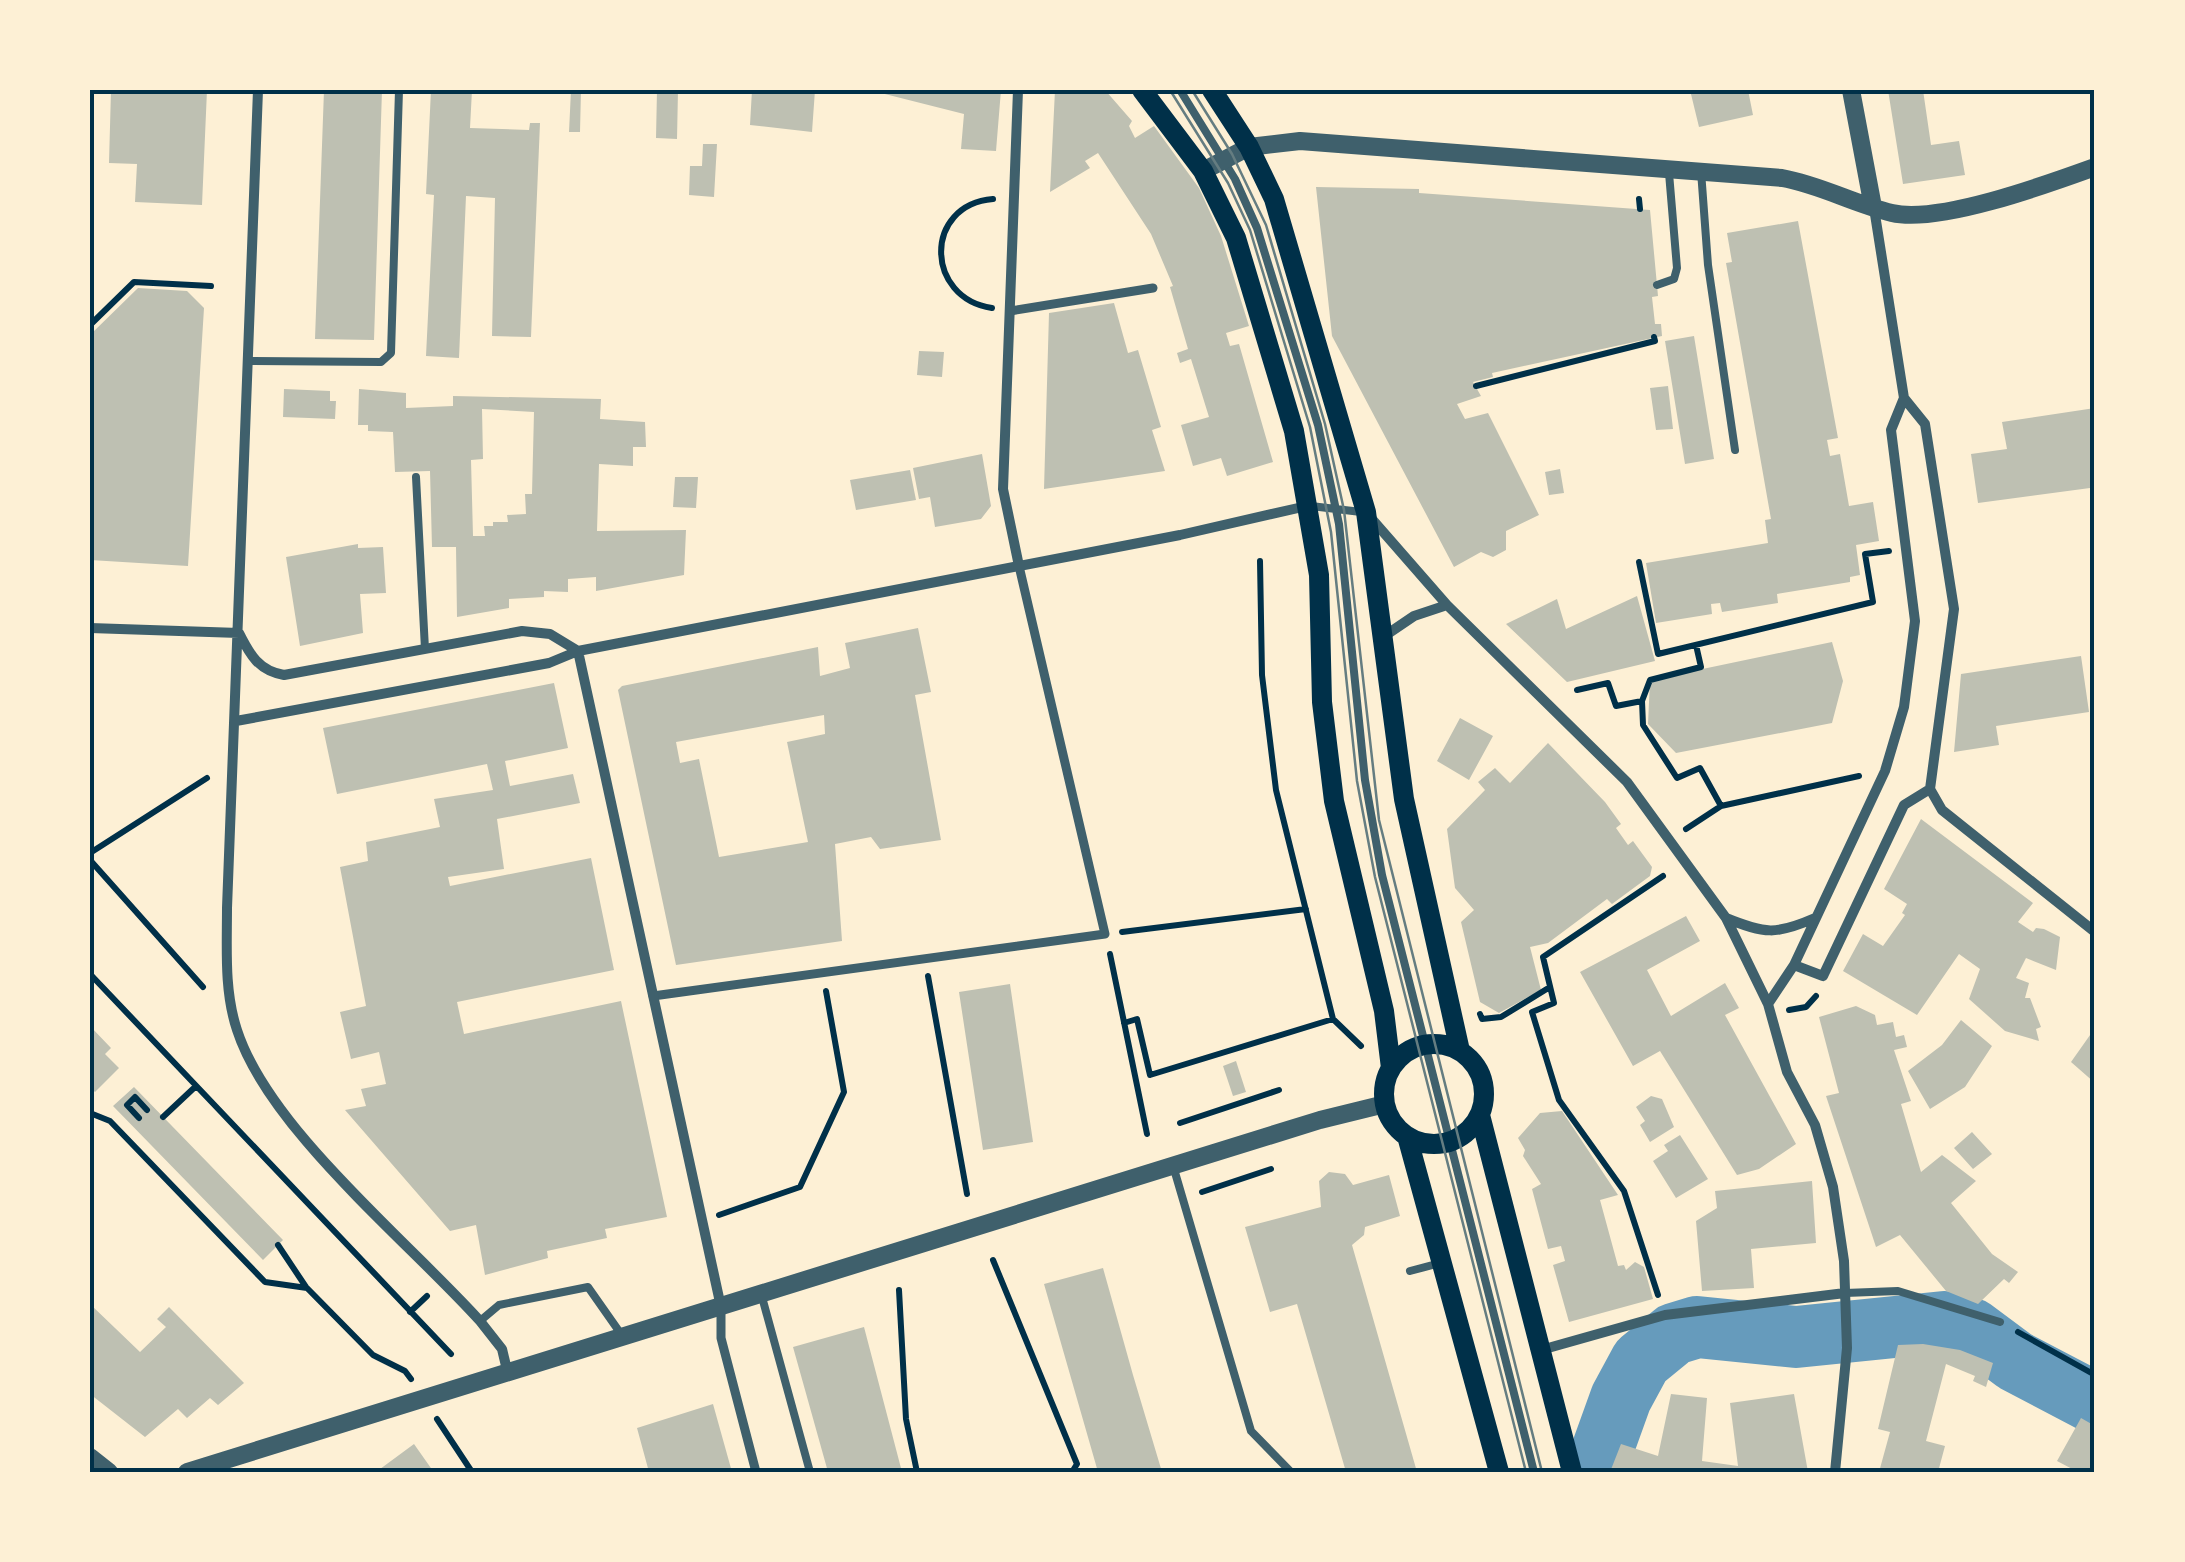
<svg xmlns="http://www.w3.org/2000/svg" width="2185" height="1562" font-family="'Titillium Web',sans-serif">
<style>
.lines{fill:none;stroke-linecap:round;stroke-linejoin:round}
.river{stroke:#669bbc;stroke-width:62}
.building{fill:#bec0b2;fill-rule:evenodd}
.path{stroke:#003049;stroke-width:6}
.service{stroke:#3f606c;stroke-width:8}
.pedestrian{stroke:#3f606c;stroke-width:9}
.minor{stroke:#3f606c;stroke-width:10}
.tertiary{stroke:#3f606c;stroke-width:18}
.secondary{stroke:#003049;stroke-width:20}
.tram{stroke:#657d81;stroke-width:2.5}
.neatline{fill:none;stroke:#003049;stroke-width:4}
</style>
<rect width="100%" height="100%" fill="#fdf0d5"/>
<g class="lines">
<path class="river" d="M1603,1448l18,-50 20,-37 33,-27 23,-7 99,10 148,-15 28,7 43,32 80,42"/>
</g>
<path class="building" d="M111,90h96l-5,115 -67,-3 2,-38 -28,-1z
M324,90h58l-8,250 -59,-1z
M431,90h41l-2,38 59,2 1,-7h10l-9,214 -39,-1 3,-138 -29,-2 -7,162 -33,-2 8,-161 -8,-1z
M571,90h10l-1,42h-11z
M657,90h21l-1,49 -21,-1z
M752,90h63l-3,42 -62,-7z
M869,90h132l-5,61 -35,-2 3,-35z
M1055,90h50l27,31 -3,5 6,12 19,-12 45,62 22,48 28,90 -23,7 4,13 9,-2 34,118 -46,14 -6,-18 -28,8 -12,-41 28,-8 -18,-58 -11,4 -3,-10 11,-4 -18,-62 3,-1 -22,-52 -53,-81 -13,8 5,7 -40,24z
M1690,90h58l5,25 -54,12z
M1888,90h35l8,55 28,-4 6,34 -62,9z
M703,144h14l-3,53 -25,-2 1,-29h12z
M1316,187l103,2v4l231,17 8,86 -6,1 3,27h6l1,12 -170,37 1,4 -20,5 8,14 -24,8 8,15 23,-6 51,102 -33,16v19l-13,7 -12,-5 -27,15 -122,-231z
M1798,221l40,217 -11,2 3,16 10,-2 9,52 24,-4 6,39 -23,4 4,30 -10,2v5l-73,12 1,9 -56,9 -2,-9 -9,1 1,10 -56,9 -10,-60 122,-20 -3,-23 6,-1 -45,-256 6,-1 -5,-29z
M138,288l49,3 17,17 -16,258 -98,-6v-225z
M1114,303l14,50 10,-3 23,77 -9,3 13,41 -121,18 5,-176z
M1694,336l20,123 -29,5 -20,-123z
M919,351l25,1 -2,25 -25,-2z
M1668,386l5,43 -17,1 -6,-42z
M284,389l46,2v10h6l-1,18 -52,-2z
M359,389l47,4v15l47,-2v-10l148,3 -1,20 45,3 1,25h-13v19l-34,-2 -2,67 89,-1 -2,45 -88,16v-14l-28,2v13l-24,-1v6l-35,2v9l-52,9 -1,-70h-24l-2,-76 -35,1 -2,-40 -25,-1v-6h-10zM482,409l52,3 -2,82h-7l1,20 -19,1 1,7h-15v4h-9l1,10h-12l-2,-76 12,-1z
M2095,408v101l-5,-21 -112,15 -7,-49 36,-5 -5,-27z
M982,454l9,52 -10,13 -46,8 -5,-30 -11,2 -6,-31z
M1560,469l4,24 -15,2 -4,-23z
M910,470l6,30 -60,10 -6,-30z
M675,477h23l-2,31 -23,-1z
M358,544v4l25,-1 3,46 -26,1 3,39 -63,13 -14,-89z
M1637,596l18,65 -88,21 -61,-58 51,-25 9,30z
M918,628l13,64 -16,3 26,145 -61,9 -9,-12 -36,7 7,97 -166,24 -58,-275 4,-4 196,-39 2,29 30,-8 -5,-25zM824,715l1,19 -38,8 21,100 -89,15 -20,-98 -19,4 -4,-21z
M1832,642l11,39 -11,42 -156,30 -28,-29 2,-44z
M2081,656l8,56 -93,14 3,19 -45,7 7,-78z
M554,683l14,65 -63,13 5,25 63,-12 7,29 -83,16 7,50 -56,8 2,9 141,-28 23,112 -157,32 7,32 157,-33 46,216 -62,12 2,9 -60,13 1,7 -63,17 -9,-50 -26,6 -105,-121 21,-4 -5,-17 25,-5 -7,-32 -28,7 -11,-47 26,-6 -26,-139 28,-6 -2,-19 74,-15 -6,-28 59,-9 -6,-26 -150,30 -14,-66z
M1460,718l33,18 -24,44 -32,-19z
M1548,743l57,59 16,22 -5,4 12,17 5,-4 19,26 -2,9 -38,28 -5,-5 -59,44 -18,4 11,43 -42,23 -19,-11 -19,-80 13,-12 -19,-22 -8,-59 38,-39 -7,-8 17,-14 15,15z
M1921,819l112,84 -15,19 15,10 3,-4 8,1 16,8 -4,33 -30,-12 -10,20 13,5 -4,15h5l11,29 -5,2 3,12 -34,-10 -36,-32 11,-30 -21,-15 -42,61 -74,-44 20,-37 20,12 22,-31 -3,-2 5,-9 -23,-15z
M1686,916l14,25 -53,29 24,46 54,-33 14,25 -14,7 71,129 -37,25 -22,6 -77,-124 -27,15 -53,-94z
M1010,984l23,158 -50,8 -24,-158z
M1856,1006l19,9 2,10 16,-3 3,15 8,-2 3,12 -13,3 17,51 -10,3 20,68 21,-17 34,26 -25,22 41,51 26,18 -9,11 -5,-4 -26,25 -32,-13 -46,-56 -24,12 -50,-151 13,-3 -20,-76z
M1961,1020l31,26 -27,41 -35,22 -22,-38 34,-26z
M90,1026l21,22 -6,6 14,14 -24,24 -5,-5z
M2095,1028v55l-24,-21z
M1236,1061l10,31 -13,4 -10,-30z
M134,1087l149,153 -20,20 -150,-154z
M1651,1096l11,3 12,28 -24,15 -10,-17 5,-4 -9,-14z
M1562,1111l56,84 -18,5 18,66 6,-1 2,5 9,-8 9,5 9,32 -84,23 -16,-57 12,-4 -4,-15 -13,3 -16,-60 9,-5 -18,-28 2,-6 -7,-12 22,-25z
M1972,1132l20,22 -19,15 -19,-21z
M1680,1135l28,44 -32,19 -23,-37 15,-10 -4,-6z
M1329,1172l16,2 8,11 36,-10 11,41 -35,11 -1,8 -12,10 65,227h-71l-49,-168 -27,8 -25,-85 76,-20 -2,-26z
M1812,1181l4,62 -65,6 3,39 -52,3 -6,-70 21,-13 -2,-17z
M1103,1268l30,107 29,97h-64l-54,-188z
M90,1304l50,48 26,-25 -9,-8 12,-12 75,76 -26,22 -8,-7 -23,20 -9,-9 -33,28 -55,-43z
M864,1327l38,145h-74l-35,-125z
M1923,1344l37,6 33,13 -7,24 -13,-6 2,-5 -29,-12 -20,77 19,5 -7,26h-59l11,-40 -12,-3 20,-84z
M1671,1394l36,4 -5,63 36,5 -8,-63 64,-9 14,78h-198l11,-28 37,12z
M713,1404l19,68h-83l-12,-44z
M2081,1418l14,8v46h-17l-21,-11z
M414,1444l19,27 -57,1z"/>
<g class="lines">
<path class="path" d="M1639,199l1,10
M992,308c-67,-10 -69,-103 1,-109
M90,325l44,-43 77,4
M1476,386l179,-45 -1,-4
M1639,562l19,92 215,-52 -8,-48 24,-3
M1577,690l31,-7 8,23 26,-5 8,-21 51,-13 -5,-22
M1642,701l1,24 34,53 23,-10 21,38
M1686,829l35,-23 138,-30
M90,853l117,-75
M90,860l113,127
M1122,932l184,-23
M1110,954l37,180
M90,974l361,380
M928,976l39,218
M1789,1010l17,-3 10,-11
M1480,1014l2,5 19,-2 49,-30
M1333,1019l28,27
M1124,1023l13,-4 13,56 183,-56 -57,-229 -14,-115 -2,-114
M90,1113l20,8 155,161 42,6 66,67 32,16 6,8
M163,1117l32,-30
M139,1118l-12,-13 8,-8 12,13
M1180,1123l99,-33
M1202,1192l69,-23
M719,1215l81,-28 44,-95 -18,-101
M278,1245l28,42
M993,1260l84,204 -5,8
M899,1290l7,129 11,53
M1658,1295l-34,-104 -65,-91 -27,-88 22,-9 -11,-46 120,-81
M410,1312l17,-16
M2018,1332l77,43
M437,1419l35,53"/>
<path class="service" d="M1180,90l55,89 22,49 61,197 21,99 26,256 17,95 152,597
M1701,171l7,94 27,185
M1657,285l17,-6 3,-11 -8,-95
M248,361l133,1 10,-9 8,-263
M416,477l9,172
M1311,506l50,6
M1174,1169l77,262 40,41
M1410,1271l30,-8
M1845,1293l53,-2 102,31
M762,1297l48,175
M480,1321l19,-16 89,-18 33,47"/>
<path class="pedestrian" d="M1010,311l143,-23
M653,996l452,-62 -86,-368
M721,1307v31l35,134"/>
<path class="minor" d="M258,90l-31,818c0,40 -3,83 10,122 32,99 171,211 243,291l22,28 5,21
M1018,90l-15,399 16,77
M1371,518l76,87 180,177 99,136 42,86 19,68 28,53 18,62 11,74 3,87 -12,124
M90,628l149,5c11,22 20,38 45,42l238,-44 28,3 28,17
M1383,637l31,-21 33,-11
M578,651l143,656
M236,721l313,-58 29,-12 602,-116 127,-29
M1930,789l12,21 153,122
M1726,918c39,16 50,17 89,0
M1794,965l29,11 81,-171 26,-16 24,-180 -29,-185 -21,-26 -30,-190
M1768,1004l26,-39 91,-194 19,-64 11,-86 -24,-191 13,-32
M1541,1350l124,-35 180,-22"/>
<path class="tertiary" d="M1851,90l22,117
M1203,171l46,-24 51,-6 482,37c39,7 72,26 110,35 47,11 156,-29 203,-46
M90,1457l19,15
M187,1472l1133,-352 65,-16"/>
<path class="secondary" d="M1142,90l61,81 33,67 58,193 25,144 3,127 12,99 50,210 7,57
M1212,90l37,57 25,52 92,313 38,287 56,252
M1384 1094a50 50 0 1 1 100 0a50 50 0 1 1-100 0Z
M1480,1115l92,357
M1407,1136l92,336"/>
<path class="tram" d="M1170,90l58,93 22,47 60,197 21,105 26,249 18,96 151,595
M1192,90l40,64 34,71 59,199 19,86 35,310 163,652"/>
</g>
<rect width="2185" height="1562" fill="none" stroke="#fdf0d5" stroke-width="185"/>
<rect x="92" y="92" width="2000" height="1378" class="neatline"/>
</svg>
